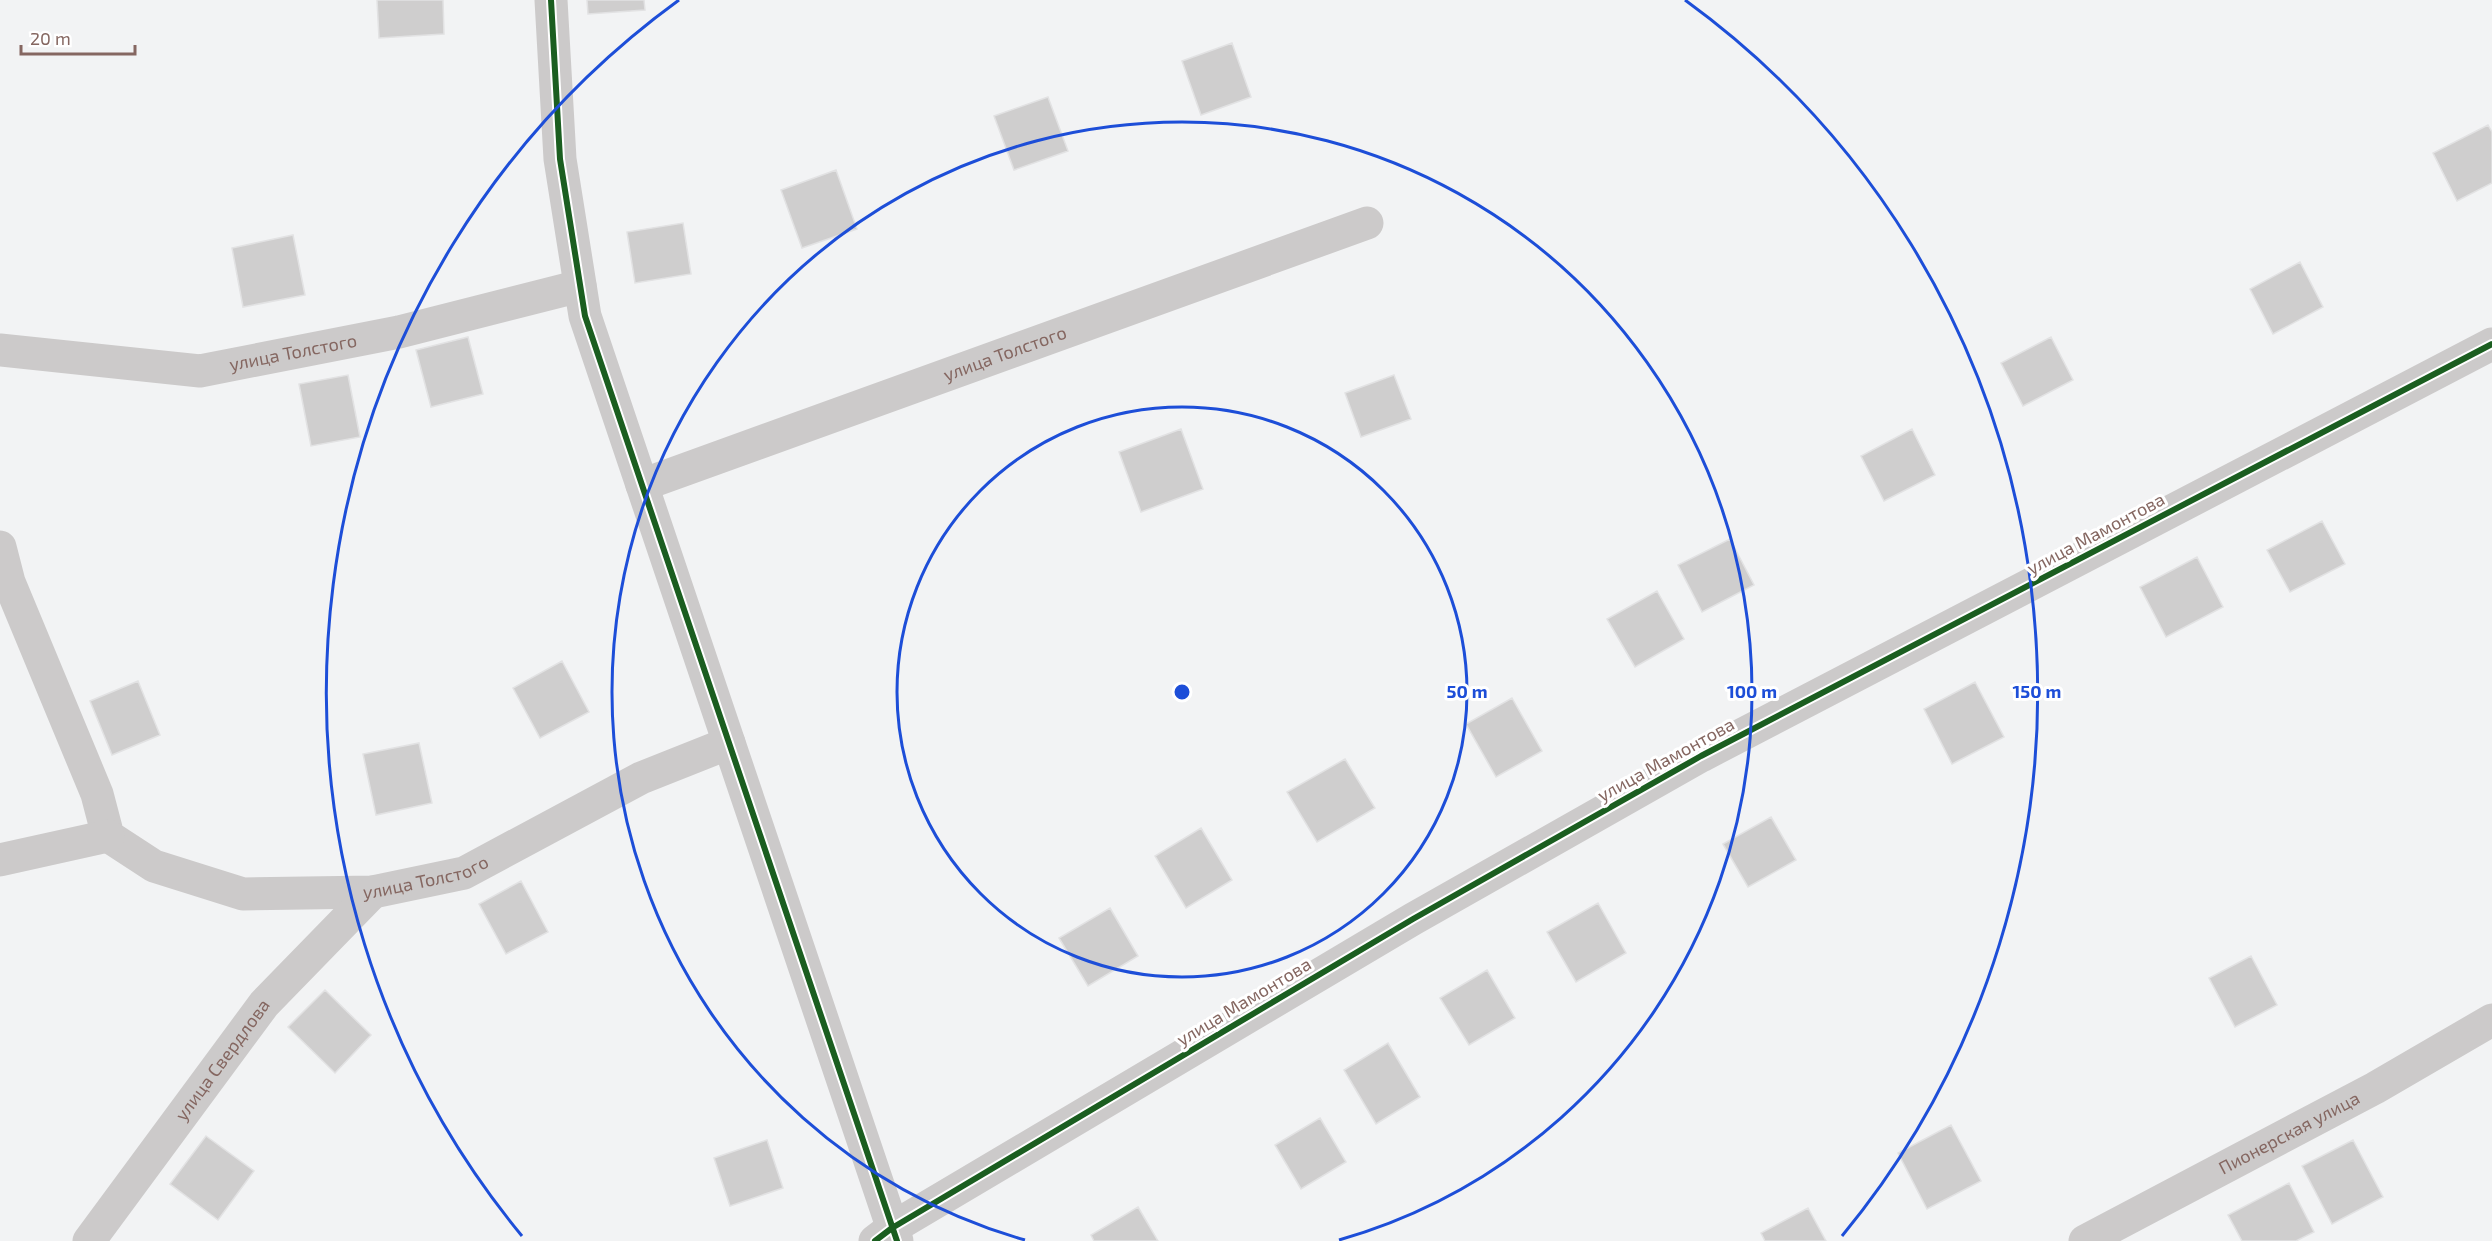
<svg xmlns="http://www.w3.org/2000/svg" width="2492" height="1241" font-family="'Exo 2',sans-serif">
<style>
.building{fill:#cfcece;stroke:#e2e2e3;stroke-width:1.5}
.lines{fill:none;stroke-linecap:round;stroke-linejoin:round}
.street{stroke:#cccaca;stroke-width:33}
.cycleway-casing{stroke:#fff;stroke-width:10}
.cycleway{stroke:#1b5e20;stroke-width:6}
.ring{fill:none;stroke:#1d4ed8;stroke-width:3}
.labels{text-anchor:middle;stroke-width:6;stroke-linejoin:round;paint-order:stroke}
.street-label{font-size:18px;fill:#856761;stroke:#fff}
.centre{fill:#1d4ed8;stroke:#fff;stroke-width:3}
.ring-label{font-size:18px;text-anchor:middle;font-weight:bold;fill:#1d4ed8;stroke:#fff;stroke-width:6;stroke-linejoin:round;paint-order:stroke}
</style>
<rect width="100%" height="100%" fill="#f2f3f4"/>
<path class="building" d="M377,0h66l1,34 -65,4z
M587,0h57l1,10 -57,4z
M1232,43l19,54 -50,18 -19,-54z
M1048,97l20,54 -54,19 -20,-54z
M2488,125l4,7v51l-35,18 -24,-48z
M836,170l21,59 -55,19 -21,-58z
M683,223l8,51 -56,9 -8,-51z
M293,235l12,60 -62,12 -11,-59z
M2300,262l23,45 -50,27 -23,-45z
M468,337l15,57 -52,13 -15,-57z
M2051,337l22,43 -50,26 -22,-43z
M348,375l12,62 -49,9 -12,-62z
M1394,375l17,44 -50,18 -16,-44z
M1181,429l22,60 -62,23 -22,-60z
M1912,429l23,46 -51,26 -23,-45z
M2322,521l23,43 -55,28 -23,-42z
M1730,539l24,46 -52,27 -24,-47z
M2197,557l26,50 -57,30 -26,-50z
M1657,591l27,48 -49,28 -28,-48z
M562,661l27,51 -49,26 -27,-50z
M138,681l22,54 -48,20 -22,-54z
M1975,682l29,55 -52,27 -28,-55z
M1512,698l30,53 -46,26 -30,-53z
M419,743l13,60 -56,12 -13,-61z
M1345,759l30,49 -58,34 -30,-50z
M1771,817l25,43 -48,27 -25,-43z
M1201,828l31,52 -46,28 -31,-52z
M521,881l27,51 -42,22 -27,-50z
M1598,903l28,50 -50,29 -29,-50z
M1110,908l28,48 -50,30 -29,-48z
M2251,956l26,49 -42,22 -26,-49z
M1487,970l28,48 -46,27 -29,-47z
M325,990l46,45 -36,38 -47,-46z
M1388,1043l32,54 -44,27 -32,-54z
M1320,1118l26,44 -45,27 -26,-44z
M1951,1125l30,56 -54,28 -29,-56z
M206,1136l48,35 -36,49 -48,-36z
M767,1140l16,48 -53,18 -16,-48z
M2353,1140l30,57 -51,27 -30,-58z
M2289,1183l25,49 -18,9h-54l-14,-26z
M1138,1207l20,34h-64l-3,-6z
M1808,1208l18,33h-61l-4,-8z"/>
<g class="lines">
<g class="street">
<path d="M551,0l9,159 25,157 312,925"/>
<path id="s1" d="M0,350l200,21 199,-39 181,-46"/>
<path id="s2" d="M642,485l725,-262"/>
<path id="s3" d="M0,547l9,35 88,212 11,42 46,30 89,28 130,-2 91,-19 177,-95 88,-35"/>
<path d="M0,860l108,-24"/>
<path id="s4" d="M89,1241l175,-237 109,-112"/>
<path d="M875,1241l17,-13 521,-309 288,-163 791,-412"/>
<path id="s5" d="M2085,1241l290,-153 117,-68"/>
</g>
<defs>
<path id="cycleway" d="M551,0l9,159 25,157 312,925
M875,1241l17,-13 521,-309 288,-163 791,-412"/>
</defs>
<use href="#cycleway" class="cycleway-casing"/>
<use href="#cycleway" class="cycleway"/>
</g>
<g class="ring">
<circle cx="1182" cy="692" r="285"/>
<path d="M1025 1240A570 570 0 1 1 1339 1240"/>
<path d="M522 1236A855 855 0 0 1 679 0M1685 0A855 855 0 0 1 1842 1236"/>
</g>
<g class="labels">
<g class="street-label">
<text dy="6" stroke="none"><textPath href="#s1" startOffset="296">улица Толстого</textPath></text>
<text dy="6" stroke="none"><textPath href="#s2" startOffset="386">улица Толстого</textPath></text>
<text transform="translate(2096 534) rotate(-28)" y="6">улица Мамонтова</text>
<text transform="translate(1666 760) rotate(-29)" y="6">улица Мамонтова</text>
<text dy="6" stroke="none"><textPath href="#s3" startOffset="642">улица Толстого</textPath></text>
<text transform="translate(1244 1002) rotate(-31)" y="6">улица Мамонтова</text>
<text dy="6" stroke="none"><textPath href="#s4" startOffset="225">улица Свердлова</textPath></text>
<text dy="6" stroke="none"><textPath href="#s5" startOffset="231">Пионерская улица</textPath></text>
</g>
</g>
<circle cx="1182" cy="692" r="9" class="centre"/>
<g class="ring-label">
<text x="1467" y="698">50 m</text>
<text x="1752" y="698">100 m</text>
<text x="2037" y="698">150 m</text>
</g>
<path d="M21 45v9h114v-9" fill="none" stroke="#856761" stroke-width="3"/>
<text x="30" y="45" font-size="18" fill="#856761" stroke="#ffffff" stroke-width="4.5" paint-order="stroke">20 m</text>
</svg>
